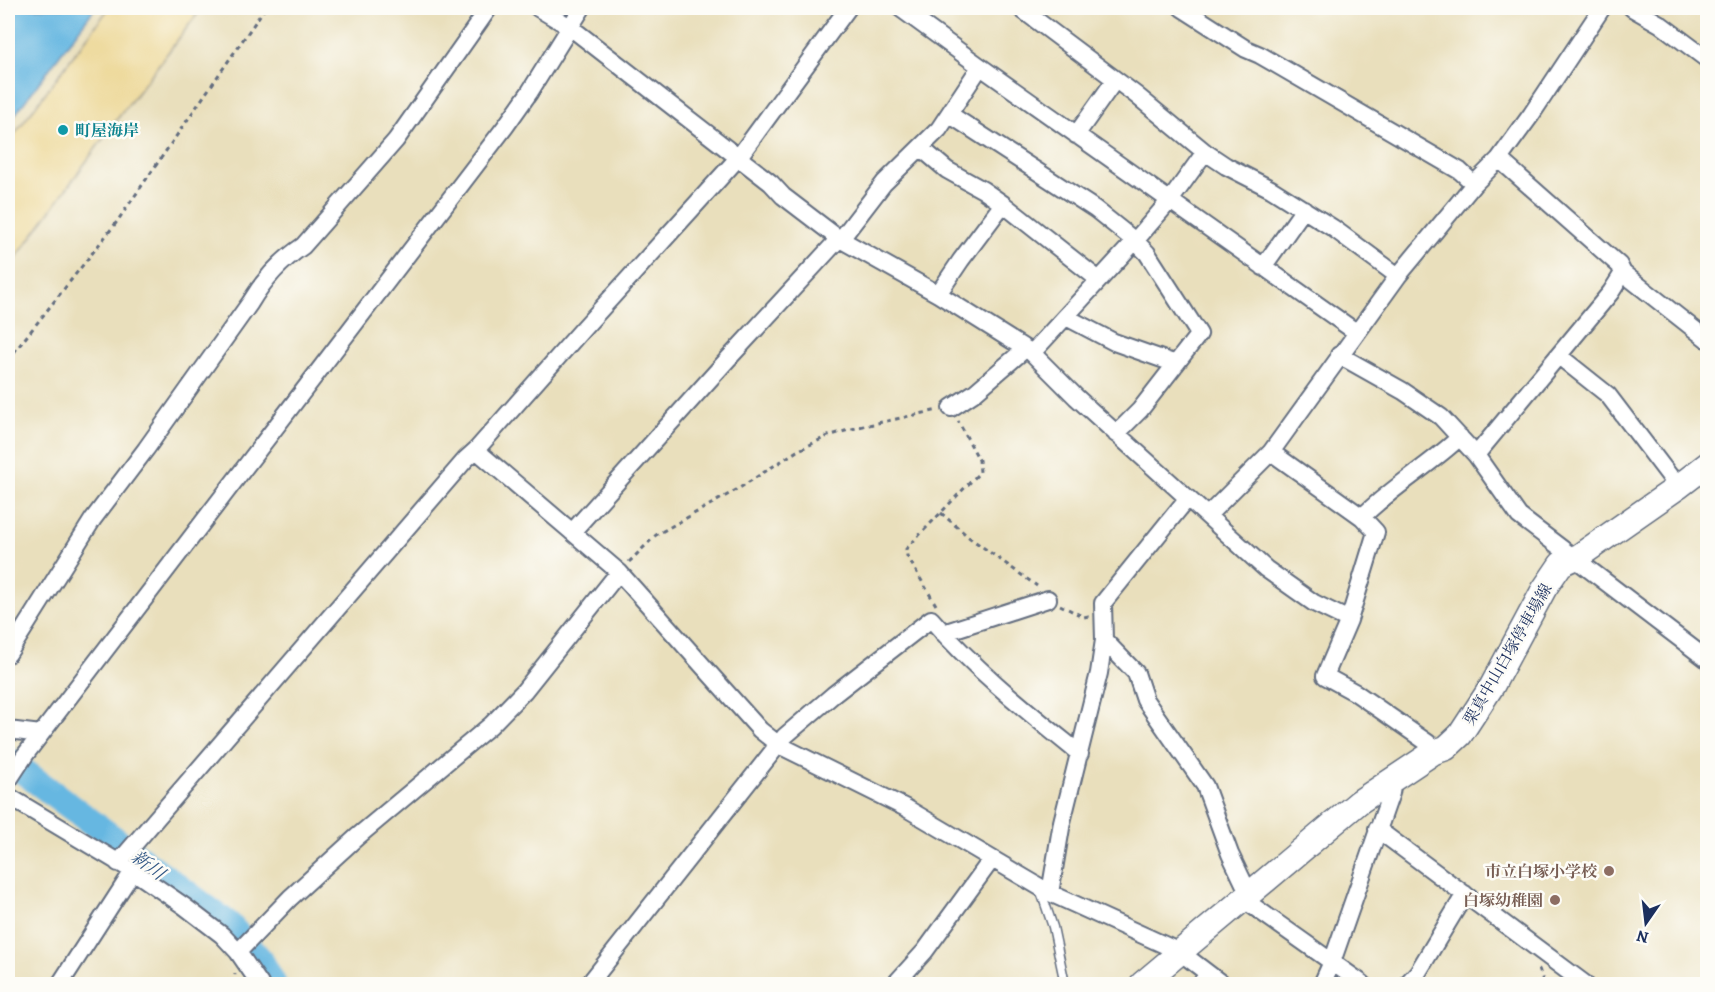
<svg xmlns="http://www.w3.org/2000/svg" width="1715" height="992" font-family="Alegreya,'Noto Serif JP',serif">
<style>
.sand{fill:#eeda9e;stroke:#84847e;stroke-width:1.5}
.water{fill:#66b7e1;stroke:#4073a0;stroke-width:1.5}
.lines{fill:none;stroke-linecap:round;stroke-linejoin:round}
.river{stroke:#66b7e1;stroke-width:27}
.lane-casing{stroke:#636d7f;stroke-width:11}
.street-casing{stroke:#636d7f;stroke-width:20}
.secondary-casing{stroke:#636d7f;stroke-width:27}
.path{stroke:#636d7f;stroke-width:3;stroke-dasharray:4.5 4.5;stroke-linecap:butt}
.lane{stroke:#fff;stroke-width:8}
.street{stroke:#fff;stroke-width:16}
.secondary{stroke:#fff;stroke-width:24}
.culture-dot{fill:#0f9aa8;stroke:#fdfcf7;stroke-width:2}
.education-dot{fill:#8d6e63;stroke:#fdfcf7;stroke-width:2}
.labels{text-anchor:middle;stroke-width:5;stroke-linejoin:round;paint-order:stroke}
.culture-label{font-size:16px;font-weight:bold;fill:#0d838f;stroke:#fdfcf7;text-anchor:start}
.street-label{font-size:16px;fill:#1b2f5e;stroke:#fdfcf7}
.education-label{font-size:16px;font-weight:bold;fill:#785e54;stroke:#fdfcf7;text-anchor:end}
.water-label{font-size:18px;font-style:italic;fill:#325885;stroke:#fdfcf7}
</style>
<rect width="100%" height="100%" fill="#fdfcf7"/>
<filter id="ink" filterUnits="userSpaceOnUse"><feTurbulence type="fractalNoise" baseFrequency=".0167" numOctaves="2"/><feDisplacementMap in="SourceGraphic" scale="12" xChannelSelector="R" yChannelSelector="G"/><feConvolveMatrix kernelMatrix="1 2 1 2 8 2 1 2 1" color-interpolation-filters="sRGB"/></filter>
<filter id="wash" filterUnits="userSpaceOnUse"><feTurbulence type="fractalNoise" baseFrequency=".008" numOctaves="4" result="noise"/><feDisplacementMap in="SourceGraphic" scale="24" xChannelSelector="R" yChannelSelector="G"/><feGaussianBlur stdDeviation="1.35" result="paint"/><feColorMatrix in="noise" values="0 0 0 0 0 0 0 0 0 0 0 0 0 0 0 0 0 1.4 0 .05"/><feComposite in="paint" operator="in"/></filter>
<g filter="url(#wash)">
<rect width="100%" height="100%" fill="#e9dfbc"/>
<path class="sand" d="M109,8h93l-84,110 -110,151v-126z"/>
<path class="water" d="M8,8h87l-87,116z"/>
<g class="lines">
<path class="river" d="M8,760l220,164 32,36 13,24"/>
</g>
</g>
<g filter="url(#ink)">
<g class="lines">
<defs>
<path id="lane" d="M1040,889l13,38 12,57
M1033,983l1,1
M1195,984l11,-13"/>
<path id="street" d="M538,8l32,19 201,156 12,13 55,42 100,56 94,59 44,44 190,172 48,34 35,17
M900,8l78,57 378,267
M1020,8l116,87 69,57 21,14 45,23 62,39 65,48
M1182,8l64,41 14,6 200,116 14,13
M1632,8l28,16 48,36
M949,114l146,95 40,32 -103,112
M1076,135l39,-55
M921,148l26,22 36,20 20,14 96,76
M1499,159l120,106 4,8 85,67
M841,239l43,-56 55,-54 41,-62
M1263,267l41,-58
M938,294l23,-34 42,-56
M1066,317l48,25 62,22
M1339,355l64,36 38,26 35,38 43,61 189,144
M1559,356l49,39 70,92
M951,408l23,-15 51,-44
M1116,434l24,-24 59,-76 -52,-81 -12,-12 37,-43 33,-46
M476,450l143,122 141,158 19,15 127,63 144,85 130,59 42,32
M1271,452l91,65 14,15 -27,88 -24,56 31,17 72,50 6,9
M1476,455l135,-163 12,-19
M1208,515l63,-63 127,-176 76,-92 25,-25 32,-44 71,-107
M1362,517c30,-30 67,-51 98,-80
M572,532l156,-173 108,-117 2,-4
M943,633l105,-34
M1104,640l32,33 9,27 60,86 25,68 19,40
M8,654l85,-135 53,-70 104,-146c13,-22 32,-43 53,-57l93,-106 93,-132
M8,730l33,4
M8,781l17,-26 480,-628 24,-34 53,-85
M8,796l125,75 51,35 38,29 16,17 22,32
M1377,829l208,155
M118,863l348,-404 10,-9 106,-120 156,-172 110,-150
M1050,893l12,-71 37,-149 5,-33 -1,-37 84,-104
M1243,899l120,85
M238,952l52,-54 67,-61 134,-112 33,-34 95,-119
M60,984l73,-113
M589,984l196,-248 48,-41 98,-76c45,52 96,92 149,135
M895,984l30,-33 67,-92
M1322,984l10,-22 59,-169 2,-12
M1407,984l11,-12 47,-78"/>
<path id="secondary" d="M1142,984l217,-182 75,-50 12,-4 14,-13 32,-49 52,-97 17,-25 18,-8 99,-69 30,-23"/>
</defs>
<use href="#lane" class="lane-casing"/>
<use href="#street" class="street-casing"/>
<use href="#secondary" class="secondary-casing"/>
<path class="path" d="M8,360l108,-137 149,-215
M941,513l29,25 67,48
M629,562l27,-27 82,-46 59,-38 31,-15 31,-9 79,-17
M936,605l-29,-49 -1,-7 74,-77 -1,-12 -21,-39
M1060,605l24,12 5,-1
M1539,969l5,15
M234,984l1,-10"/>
<use href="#lane" class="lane"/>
<use href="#street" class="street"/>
<use href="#secondary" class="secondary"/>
</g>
</g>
<circle class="culture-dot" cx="63" cy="130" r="6"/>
<g class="education-dot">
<circle cx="1609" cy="871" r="6"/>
<circle cx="1555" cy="900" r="6"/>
</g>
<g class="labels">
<g class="culture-label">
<text x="75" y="136">町屋海岸</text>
</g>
<g class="street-label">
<text transform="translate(1507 654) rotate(-60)" y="6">栗真中山白塚停車場線</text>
</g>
<g class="education-label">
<text x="1597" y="877">市立白塚小学校</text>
<text x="1543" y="906">白塚幼稚園</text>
</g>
<g class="water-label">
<text transform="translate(148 865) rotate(37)" y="6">新川</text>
</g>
</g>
<rect width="1715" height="992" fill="none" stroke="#fdfcf7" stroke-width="30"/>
<g transform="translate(1646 923) rotate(194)" stroke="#fdfcf7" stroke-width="4.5" paint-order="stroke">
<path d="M0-4.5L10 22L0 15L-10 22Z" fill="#1b2f5e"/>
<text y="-9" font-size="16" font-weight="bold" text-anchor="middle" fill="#1b2f5e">N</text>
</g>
</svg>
